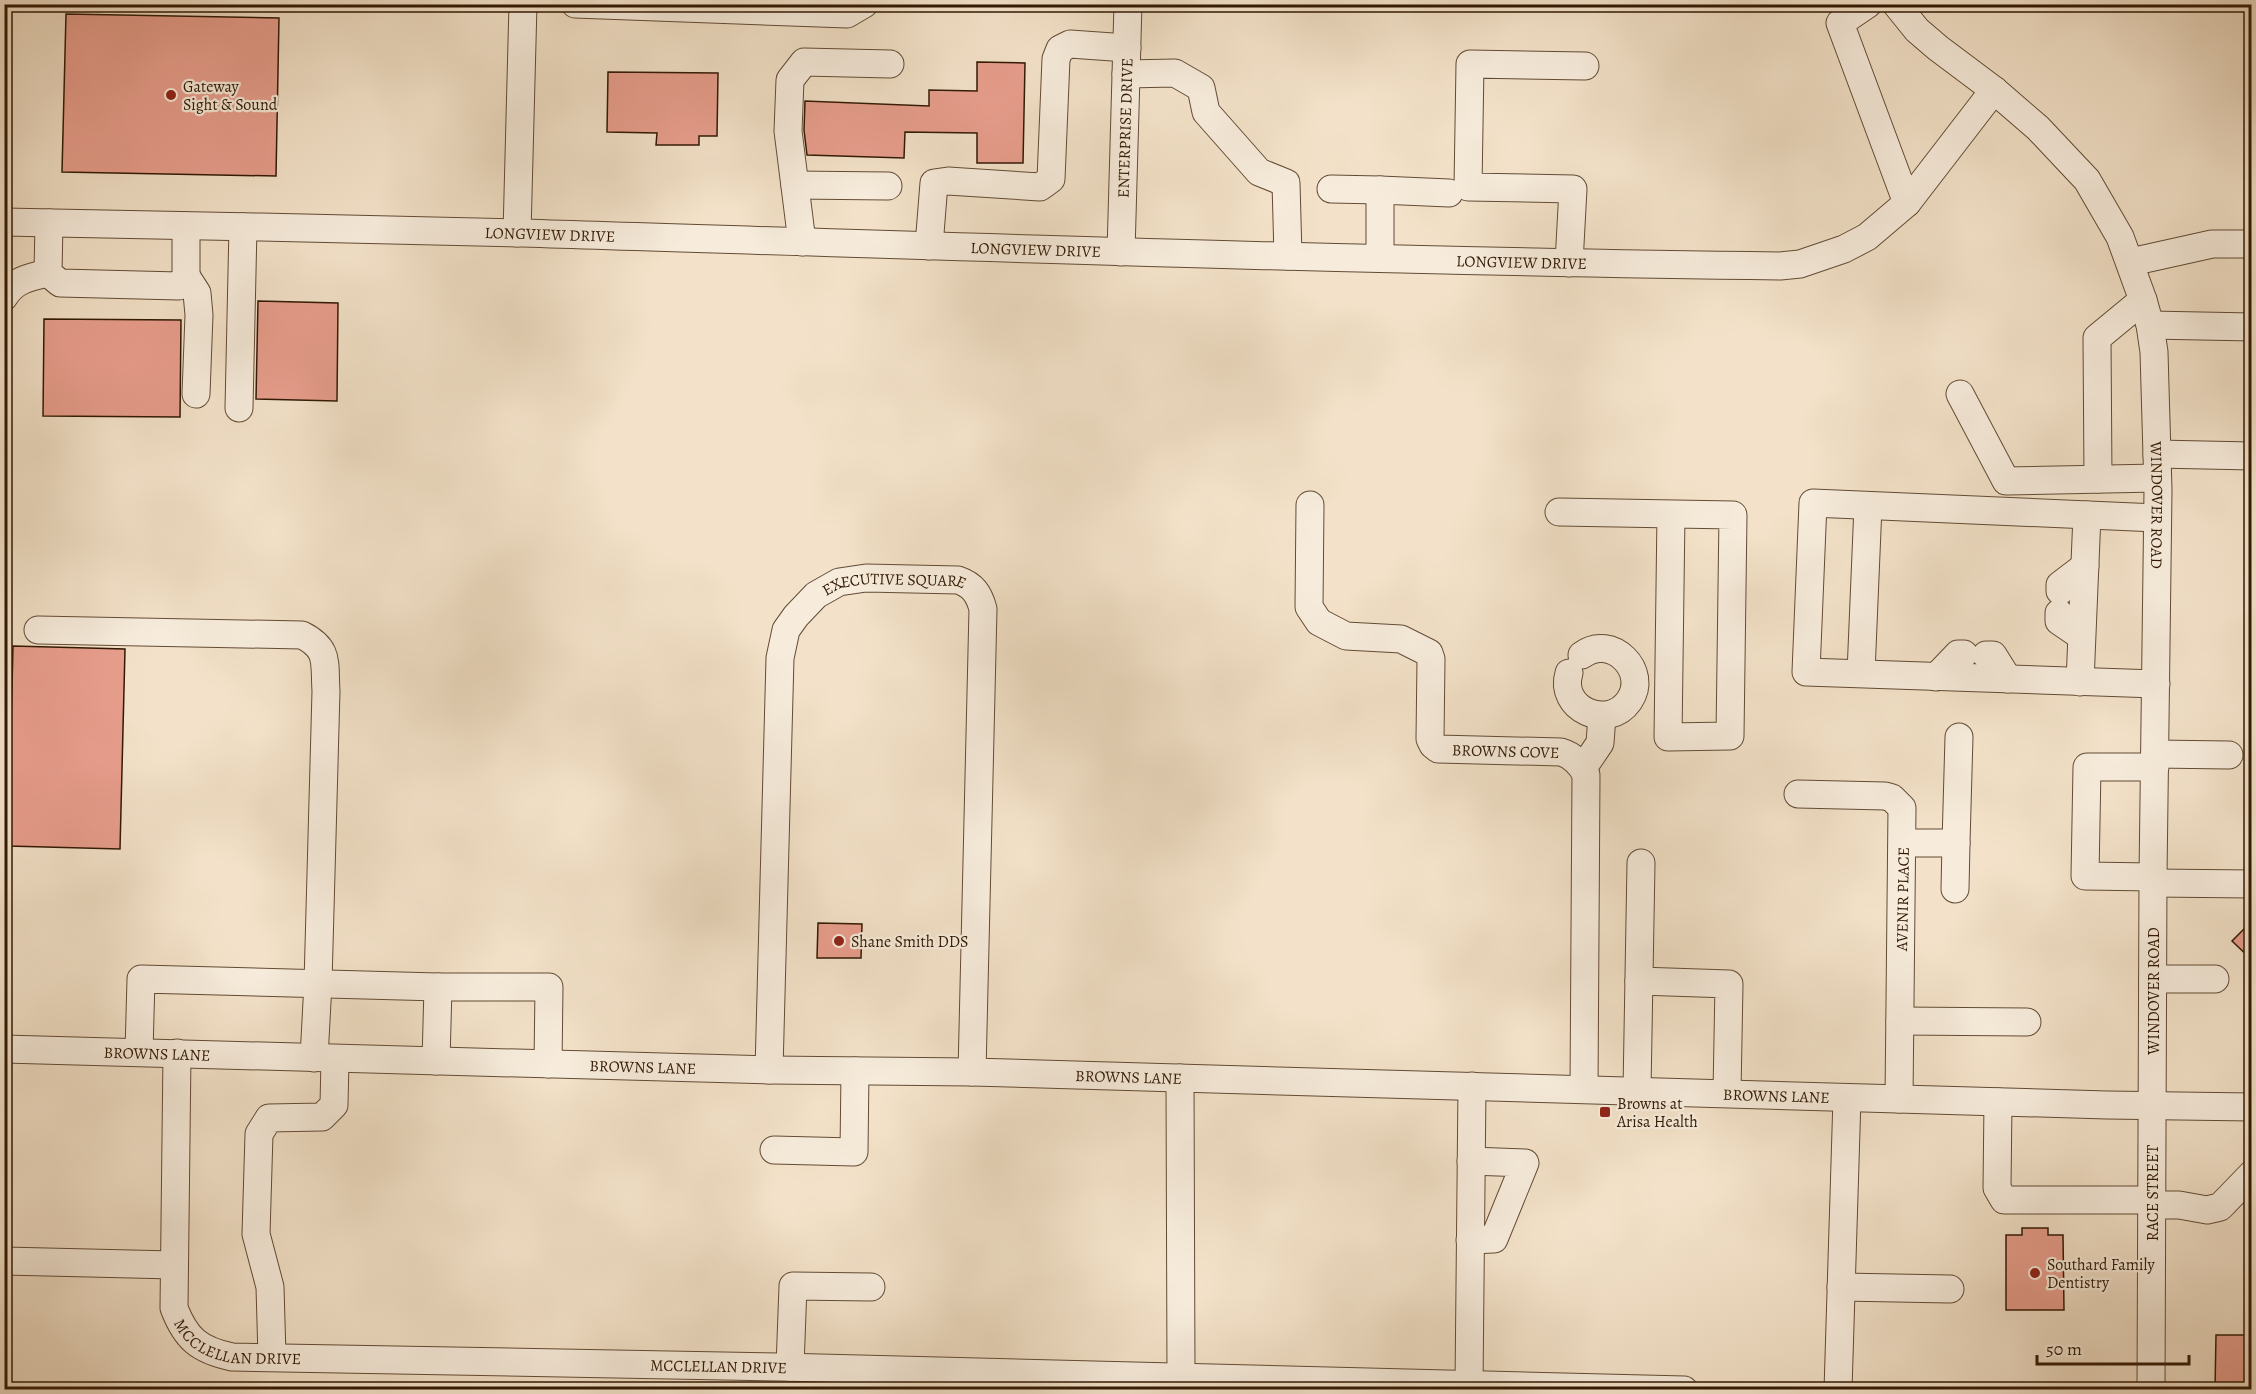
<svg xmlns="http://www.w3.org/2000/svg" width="2256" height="1394" font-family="Alegreya,serif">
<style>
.building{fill:#e89e8d;stroke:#311904;stroke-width:1.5}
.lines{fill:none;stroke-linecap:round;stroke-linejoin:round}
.minor-casing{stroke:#624b35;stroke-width:29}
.minor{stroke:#f7ecdc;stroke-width:27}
.poi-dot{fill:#8f2418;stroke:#f7ecdc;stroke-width:2}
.labels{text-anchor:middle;stroke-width:4.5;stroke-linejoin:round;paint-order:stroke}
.poi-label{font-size:16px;fill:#311904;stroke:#f7ecdc;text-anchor:start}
.street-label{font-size:16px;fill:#311904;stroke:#f7ecdc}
</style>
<rect width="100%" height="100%" fill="#f3e2c9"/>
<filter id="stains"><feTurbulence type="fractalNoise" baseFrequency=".00333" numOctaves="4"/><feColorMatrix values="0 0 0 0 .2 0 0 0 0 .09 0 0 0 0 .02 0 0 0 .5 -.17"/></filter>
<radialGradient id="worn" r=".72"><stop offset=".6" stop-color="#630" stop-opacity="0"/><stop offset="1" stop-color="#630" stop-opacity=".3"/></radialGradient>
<path class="building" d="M66,14l213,4 -3,158 -214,-4z
M977,62l48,1 -2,100h-46v-30l-72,-1 -1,26 -97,-3 -3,-25 1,-29 124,5v-16l48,1z
M608,72l110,1 -1,63h-18v9h-43l1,-12 -50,-1z
M258,301l80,2 -1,98 -81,-2z
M44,319l137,1 -1,97 -137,-1z
M13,646l112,3 -5,200 -112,-3z
M2252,921v39l-20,-19z
M818,923l44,1 -1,34h-44z
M2022,1228h26v7h15l1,75h-58v-75h16z
M2216,1335h31v54h-32z"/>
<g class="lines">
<defs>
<g id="minor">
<path d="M575,4l272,10 17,-10"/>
<path d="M1868,4l-28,19 67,180"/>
<path id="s1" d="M1896,4l21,26 21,18 56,42 44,38 49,52 33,57 23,63 7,25 4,27 4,138 -5,387 -2,513"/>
<path d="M1126,74l49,-1 26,15 5,24 53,60 27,11 2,73"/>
<path d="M795,185l93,1"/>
<path d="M1331,189l49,1"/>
<path id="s2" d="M4,222c173,4 345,6 518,11 419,13 838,28 1258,33l20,-2 44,-15 23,-12 40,-34 87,-113"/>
<path d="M49,223l-1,50 12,10 119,3 7,-10v-50"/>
<path d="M517,233l6,-229"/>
<path d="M802,242l-14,-111 2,-51 14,-18 86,2"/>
<path d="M929,246l5,-63 14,-2 92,6 11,-8 5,-120 4,-10 10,-5 57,4"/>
<path id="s3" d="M1121,252l7,-248"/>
<path d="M1380,258v-68l69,3"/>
<path d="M2131,262l81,-18h40"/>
<path d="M1569,263l4,-74 -105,-2 2,-123 115,2"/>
<path d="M186,276l11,17 2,22 -3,79"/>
<path d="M4,297c10,-17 26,-20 44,-24"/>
<path d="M2150,325l102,2"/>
<path d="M1960,394l46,87 151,-3"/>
<path d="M239,408l4,-181"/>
<path d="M2157,454l95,2"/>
<path d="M2098,479l-1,-141 46,-38"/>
<path id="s4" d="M1310,505l-1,102 10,15 27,14 55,3 28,14 2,6 -1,80 3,6 5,4 123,3c11,3 21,13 25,23l-2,314"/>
<path d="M1559,512l174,3 -3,221 -62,1 3,-223"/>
<path d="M2060,591v-6l25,-19"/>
<path d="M2059,613v8l22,15"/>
<path d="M38,630l264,5c28,14 22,28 24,56l-8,292 -4,75"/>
<path d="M1986,655h7l15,24"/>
<path d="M1569,673c-11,36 39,58 60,28 21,-30 -18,-68 -47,-46"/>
<path d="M1861,673l7,-167"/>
<path d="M1936,677l22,-23h6"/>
<path d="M2080,682l7,-167"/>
<path d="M2156,684l-350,-12 7,-169 344,15"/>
<path d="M2155,754l74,1"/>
<path d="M1583,768l17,-25 2,-27"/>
<path d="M1798,794l87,2 7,2 10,10 -3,291"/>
<path d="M1903,843h53l3,-106"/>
<path d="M2153,877l-68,-1 2,-109h68"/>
<path d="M2153,883l99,1"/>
<path d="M1955,889l1,-46"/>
<path d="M2153,979h62"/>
<path d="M1639,981l90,3 -2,109"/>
<path d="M1900,1021l127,1"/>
<path id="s5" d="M4,1049l765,21 203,2 1135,33 145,2"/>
<path d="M139,1052l2,-73 297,8h111l-1,77"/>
<path id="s6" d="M177,1053l-3,255c12,31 25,42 58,49l549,10 903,23"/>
<path d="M436,1061l2,-74"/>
<path id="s7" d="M769,1070l11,-412 6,-28 10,-14 20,-21 23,-13 27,-4 92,2c15,5 21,14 25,29l-11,463"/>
<path d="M1180,1078l1,300"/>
<path d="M1637,1090l4,-227"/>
<path d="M1998,1102l-1,86 7,12h148"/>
<path d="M774,1150l80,2 1,-81"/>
<path d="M2152,1205h27l28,5 13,-3 32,-33"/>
<path d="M1470,1240l24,-1 31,-76 -54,-2"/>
<path d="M4,1261l170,4"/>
<path d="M1841,1287l109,2"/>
<path d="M272,1357l-2,-70 -14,-53 3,-100 10,-16 53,-1 12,-12 1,-46"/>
<path d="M790,1367l3,-81 78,1"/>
<path d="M1469,1385l3,-299"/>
<path d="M1838,1390l9,-292"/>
</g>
</defs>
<use href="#minor" class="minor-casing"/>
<use href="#minor" class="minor"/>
</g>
<g class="poi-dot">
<circle cx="171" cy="95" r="6"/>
<circle cx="839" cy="941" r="6"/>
<rect x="1599" y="1106" width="12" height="12" rx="3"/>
<circle cx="2035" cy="1273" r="6"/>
</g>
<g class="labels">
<g class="poi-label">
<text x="183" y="92">Gateway<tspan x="183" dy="18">Sight &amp; Sound</tspan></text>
<text x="851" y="947">Shane Smith DDS</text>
<text x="1617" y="1109">Browns at<tspan x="1617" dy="18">Arisa Health</tspan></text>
<text x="2047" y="1270">Southard Family<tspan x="2047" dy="18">Dentistry</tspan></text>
</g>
<g class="street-label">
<text dy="6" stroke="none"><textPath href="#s3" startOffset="124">ENTERPRISE DRIVE</textPath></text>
<text dy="6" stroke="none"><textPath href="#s2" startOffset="546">LONGVIEW DRIVE</textPath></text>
<text dy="6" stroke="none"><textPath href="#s2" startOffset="1032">LONGVIEW DRIVE</textPath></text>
<text dy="6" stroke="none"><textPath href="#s2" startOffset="1518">LONGVIEW DRIVE</textPath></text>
<text dy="6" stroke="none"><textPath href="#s1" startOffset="600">WINDOVER ROAD</textPath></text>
<text dy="6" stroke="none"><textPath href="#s7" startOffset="568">EXECUTIVE SQUARE</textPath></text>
<text dy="6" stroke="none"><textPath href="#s4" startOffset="404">BROWNS COVE</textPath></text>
<text transform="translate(1902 899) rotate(-89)" y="6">AVENIR PLACE</text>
<text transform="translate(2153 991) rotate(-90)" y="6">WINDOVER ROAD</text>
<text dy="6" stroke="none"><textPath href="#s5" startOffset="153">BROWNS LANE</textPath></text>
<text dy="6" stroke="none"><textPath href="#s5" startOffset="639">BROWNS LANE</textPath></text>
<text dy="6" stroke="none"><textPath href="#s5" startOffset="1125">BROWNS LANE</textPath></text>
<text dy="6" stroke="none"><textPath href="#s5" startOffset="1773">BROWNS LANE</textPath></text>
<text transform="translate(2152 1193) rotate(-90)" y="6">RACE STREET</text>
<text dy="6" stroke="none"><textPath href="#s6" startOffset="336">MCCLELLAN DRIVE</textPath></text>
<text dy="6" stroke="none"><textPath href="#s6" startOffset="822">MCCLELLAN DRIVE</textPath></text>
</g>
</g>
<rect width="2256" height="1394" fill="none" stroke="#f3e2c9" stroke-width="24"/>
<rect x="6" y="6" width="2244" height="1382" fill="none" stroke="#311904" stroke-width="3"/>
<rect x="12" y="12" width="2232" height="1370" fill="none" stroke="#311904" stroke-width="1.5"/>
<path d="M2037 1355v9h152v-9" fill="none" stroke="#311904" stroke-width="3"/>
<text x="2046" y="1355" font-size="18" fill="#311904" stroke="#f7ecdc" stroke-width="4.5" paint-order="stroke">50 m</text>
<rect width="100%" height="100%" filter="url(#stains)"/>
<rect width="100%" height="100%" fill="url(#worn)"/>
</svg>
